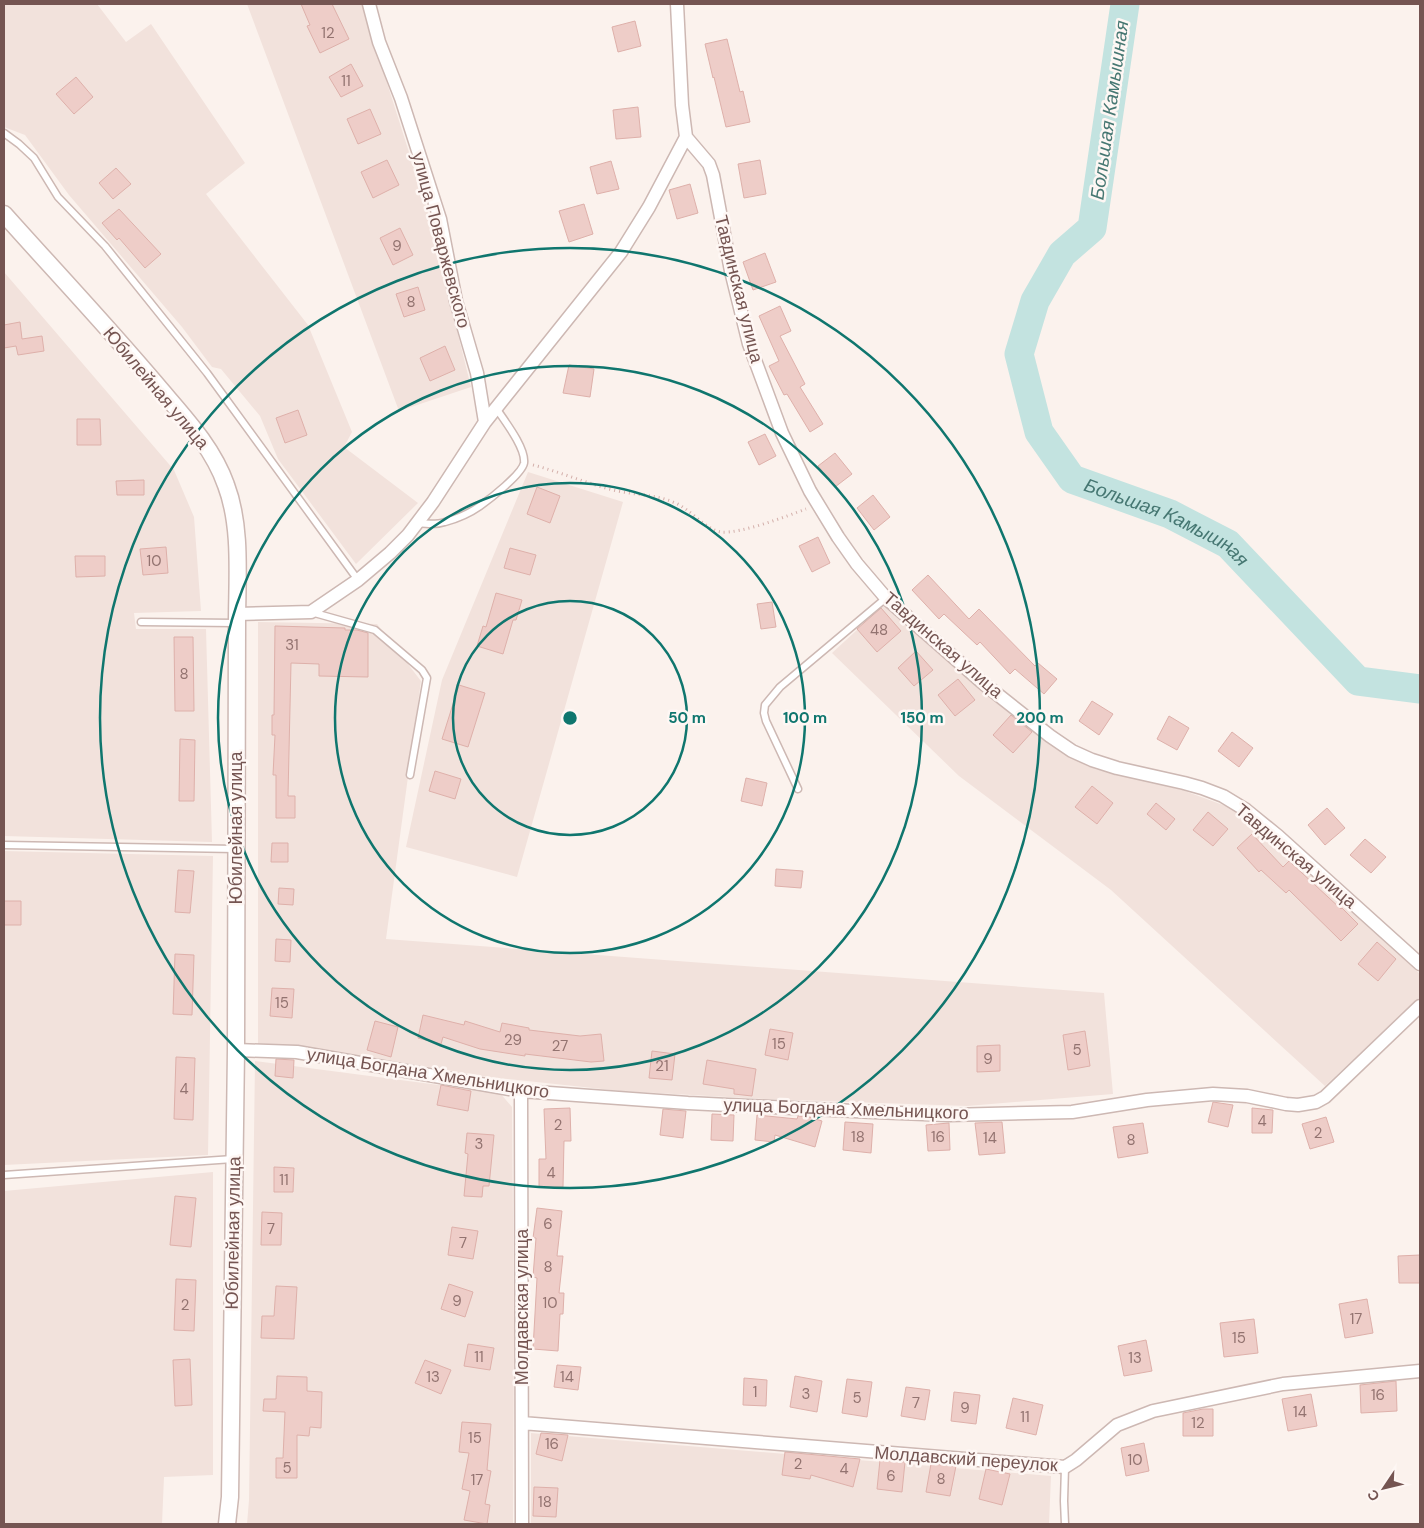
<svg xmlns="http://www.w3.org/2000/svg" width="1424" height="1528" font-family="'DM Sans',sans-serif">
<style>
.residential{fill:#f2e2dc}
.lines{fill:none;stroke-linecap:round;stroke-linejoin:round}
.river{stroke:#c3e3e0;stroke-width:29}
.building{fill:#eecdc8;stroke:#deb0aa}
.service-casing{stroke:#cdb8b3;stroke-width:9}
.minor-casing{stroke:#cdb8b3;stroke-width:15}
.tertiary-casing{stroke:#cdb8b3;stroke-width:19}
.path{stroke:#d3afaa;stroke-width:3;stroke-dasharray:1 4;stroke-linecap:butt}
.service{stroke:#fff;stroke-width:6}
.minor{stroke:#fff;stroke-width:12}
.tertiary{stroke:#fff;stroke-width:16}
.ring{fill:none;stroke:#0f766e;stroke-width:2.5}
.labels{text-anchor:middle;stroke-width:5;stroke-linejoin:round;paint-order:stroke}
.number-label{font-size:15px;fill:#937370}
.street-label{font-size:18px;fill:#755552;stroke:#fef7f4}
.water-label{font-size:19px;font-style:italic;fill:#467772;stroke:#fef7f4}
.centre{fill:#0f766e;stroke:#fef7f4;stroke-width:2.5}
.ring-label{font-size:15px;text-anchor:middle;font-weight:bold;fill:#0f766e;stroke:#fef7f4;stroke-width:5;stroke-linejoin:round;paint-order:stroke}
</style>
<rect width="100%" height="100%" fill="#fbf2ed"/>
<path class="residential" d="M4,4h93l29,38 25,-18 94,139 -39,31 102,131 44,107 -8,15 74,56 -62,61 -78,-105 -18,-43 -39,-47 -9,-2 -30,-40 -113,-132 -44,-60 -21,-8z
M247,4h115l65,205 44,178 -72,24z
M4,272l170,198 20,47 7,94 -67,2 2,16h70l6,213 -208,-6z
M528,472l95,30 -106,375 -111,-30 36,-167z
M884,605l170,140 41,24 87,21 52,19 48,37 138,128v23l-95,89 -214,-196 -152,-114 -127,-123z
M258,622l119,2 44,57 -35,258 718,54 9,101 -146,12 -202,-7 -144,-8 -133,-14 -125,-21 -105,-12z
M4,851l209,5 -5,299 -204,10z
M255,1061l245,32 12,14 2,223 -1,194h-266l2,-24z
M213,1172v303l-49,2 -2,47h-158v-333z
M531,1433l520,43 -2,48h-518z"/>
<g class="lines">
<path class="river" id="s1" d="M1125,4l-33,224 -30,26 -27,47 -16,53 20,78 33,47 98,35 58,30 130,137 62,8"/>
</g>
<path class="building" d="M301,4h31l17,35 -29,14 -13,-27 3,-1z
M635,21l6,25 -23,6 -6,-25z
M727,39l13,53 3,-1 7,31 -24,5 -12,-50 -1,1 -8,-34z
M351,64l12,22 -22,11 -12,-20z
M76,77l17,20 -19,17 -18,-20z
M638,107l3,30 -25,2 -3,-29z
M370,109l11,25 -23,10 -11,-25z
M387,160l12,25 -26,13 -12,-26z
M760,160l6,34 -22,4 -6,-34z
M611,161l8,28 -22,5 -7,-27z
M116,168l15,16 -18,15 -14,-16z
M690,184l8,29 -21,6 -8,-29z
M584,204l9,30 -24,8 -10,-31z
M119,209l42,45 -16,14 -26,-30 -2,2 -15,-17z
M400,228l13,27 -20,10 -13,-27z
M765,253l11,29 -23,8 -10,-28z
M418,287l7,23 -21,7 -8,-23z
M780,306l11,25 -11,5 25,48 -5,3 23,37 -13,8 -23,-38 -3,1 -15,-29 10,-5 -20,-45z
M20,322l2,17 20,-3 2,15 -26,4 -2,-9 -12,2v-23z
M445,346l10,24 -25,11 -10,-23z
M569,365l25,4 -4,28 -27,-4z
M298,410l9,25 -22,8 -9,-25z
M77,419h23l1,26h-24z
M765,434l11,22 -17,9 -11,-23z
M835,453l17,21 -17,13 -17,-21z
M144,480v15h-27l-1,-14z
M537,487l23,9 -10,27 -23,-9z
M873,495l17,22 -16,13 -17,-22z
M818,537l12,26 -18,9 -13,-26z
M166,547l2,26 -25,2 -3,-26z
M510,548l26,7 -6,20 -26,-7z
M75,556h30v20l-29,1z
M928,575l41,44 10,-10 56,57 3,-3 19,16 -13,15 -29,-25 -5,5 -30,-32 -3,3 -33,-31 -5,5 -27,-29z
M496,593l26,7 -6,20h-3l-10,34 -26,-8 6,-20 3,1z
M772,602l4,25 -15,2 -4,-25z
M881,608l20,23 -24,21 -20,-23z
M275,626l70,2v2h12l11,3v44l-49,-1v-12l-28,-1 -3,133h7v22h-19v-43h-3l2,-40h-3v-20h2z
M174,637h19l1,74h-19z
M916,651l17,19 -19,16 -16,-18z
M958,679l17,21 -20,16 -17,-21z
M459,685l26,8 -17,54 -26,-8z
M1092,701l21,13 -14,21 -20,-14z
M1011,715l21,17 -19,21 -20,-18z
M1169,716l20,12 -12,22 -20,-11z
M1232,732l21,16 -14,19 -21,-16z
M180,739l15,1 -1,61h-15z
M435,771l26,8 -6,20 -26,-8z
M746,778l21,5 -5,23 -21,-5z
M1092,786l21,17 -16,21 -22,-17z
M1156,803l19,16 -9,11 -19,-16z
M1327,808l18,20 -20,17 -17,-20z
M1208,812l20,17 -15,17 -20,-16z
M1252,834l31,33 6,-6 52,48 1,-1 16,16 -17,17 -52,-51 -3,3 -25,-23 -2,2 -22,-24z
M1365,839l21,18 -15,16 -21,-18z
M272,843h16v19h-17z
M776,869l27,2 -2,17 -26,-2z
M178,870l16,1 -4,42 -15,-1z
M279,888l15,1 -1,16 -15,-1z
M4,901h17v24h-17z
M276,939l15,1 -1,22 -15,-1z
M1377,942l19,17 -18,22 -20,-17z
M175,954l19,1 -2,60 -19,-1z
M272,988l22,1 -2,29 -22,-2z
M423,1015l41,10 1,-4 35,11 2,-9 27,5v2l51,6 21,-2 3,27 -13,1 -66,-8v2l-45,-7 -37,-12 -2,7 -23,-6z
M375,1021l23,6 -7,30 -24,-7z
M770,1029l23,4 -5,27 -23,-5z
M1085,1031l5,35 -22,4 -5,-35z
M1000,1045v26l-23,1v-26z
M652,1051l23,3 -3,26 -23,-2z
M176,1057l19,1 -2,62 -19,-1z
M276,1059l18,1 -1,18 -18,-2z
M707,1060l49,9 -4,27 -18,-2v-5l-31,-5z
M441,1085l30,6 -3,20 -31,-6z
M1213,1102l20,3 -5,22 -20,-5z
M570,1108l1,33h-7l-1,46h-24v-28h7l-2,-50z
M1252,1108l21,2 -1,23h-20z
M663,1109l23,2 -3,27 -23,-3z
M712,1114l22,1 -1,26 -22,-1z
M757,1115l40,4 1,-3 11,1 13,4 -7,26 -40,-12 -1,7 -19,-2z
M1326,1117l8,25 -24,7 -8,-25z
M845,1122l28,2 -2,29 -28,-3z
M1002,1122l3,31 -26,2 -4,-32z
M949,1123l1,27 -22,1 -2,-26z
M1143,1123l5,30 -30,5 -5,-31z
M467,1133l27,2 -5,51h-6l-1,11 -18,-1 4,-42 -3,-1z
M274,1167l20,1 -1,24h-19z
M175,1196l21,2 -5,49 -21,-2z
M537,1208l25,3 -5,45h6l-4,37h5l-1,21h-3l-2,37 -25,-2 4,-71 -4,-1 3,-39h-3z
M262,1212l20,1 -1,32h-20z
M452,1227l26,4 -5,28 -25,-4z
M1420,1255v28h-21l-1,-27z
M176,1279l20,1 -2,51 -20,-1z
M449,1284l24,8 -8,25 -24,-8z
M276,1286l21,1 -3,52 -33,-1 1,-22h12z
M1367,1299l6,34 -28,5 -6,-34z
M1254,1319l4,34 -34,4 -4,-34z
M1146,1340l6,31 -28,5 -6,-30z
M468,1344l26,4 -4,22 -26,-4z
M190,1359l2,46 -17,1 -2,-46z
M425,1360l26,10 -10,24 -26,-11z
M557,1365l24,2 -3,23 -24,-3z
M277,1376l30,1v14l15,1 -1,36 -11,-1 -1,9 -12,-1v43h-21v-20h7l2,-46 -22,-1 1,-12h12z
M795,1376l27,5 -5,31 -27,-5z
M744,1378l23,2 -1,26 -23,-1z
M847,1379l25,3 -5,35 -25,-4z
M1396,1381l1,30 -36,2 -1,-28z
M906,1387l24,3 -5,30 -24,-4z
M954,1392l26,3 -4,29 -25,-3z
M1311,1394l6,32 -29,5 -6,-32z
M1013,1398l30,7 -7,30 -30,-7z
M1203,1409h10v27h-30v-23z
M462,1422l29,2 -4,46 4,1 -6,33 5,1 -3,19 -23,-4 6,-29 -8,-2 7,-36 -10,-1z
M541,1433l27,2 -6,26 -26,-7z
M1144,1443l5,28 -23,5 -5,-28z
M785,1452l75,7 -7,28 -42,-12 -1,4 -28,-4z
M880,1460l25,2 -3,30 -25,-3z
M931,1464l25,2 -6,30 -24,-4z
M986,1469l24,5 -8,31 -23,-6z
M534,1487l24,1 -2,29 -23,-1z"/>
<g class="lines">
<defs>
<path id="service" d="M4,133l15,11 15,14 24,39 47,49 102,127 151,207
M418,523c9,1 18,2 27,-1 11,-3 25,-9 35,-16 10,-7 42,-32 44,-43 2,-15 -20,-43 -28,-55
M311,612l64,18 47,40 5,8 -17,97
M141,622l95,1
M798,789l-32,-68 -2,-8 1,-8 15,-18 106,-89
M4,845l232,4
M4,1175l229,-16
M1065,1524l-1,-23 1,-34"/>
<path id="minor" d="M369,4l10,38 22,56 39,121 16,82 21,72 8,49
M677,4l5,101 4,32 23,27 4,11 18,96 18,73 33,89 28,58 28,46 19,27 29,34 97,85 67,53 22,15 20,9 25,8 67,15 18,5 21,8 23,14 32,26 142,128
M237,614l74,-2 47,-32 32,-27 18,-18 25,-33 52,-80 136,-170 28,-45 37,-70
M236,1050l61,2 224,39 167,12 186,9 75,3 123,-3 75,-12 66,-6 34,2 39,8 12,1 18,-3 9,-5 95,-91
M521,1091l1,433
M522,1423l543,44 11,-7 41,-35 36,-14 130,-27 137,-13"/>
<path id="tertiary" d="M4,214c50,56 102,111 151,169 26,31 57,62 71,102 16,42 11,94 11,138l-1,427 -6,447 -3,27"/>
</defs>
<use href="#service" class="service-casing"/>
<use href="#minor" class="minor-casing"/>
<use href="#tertiary" class="tertiary-casing"/>
<path class="path" d="M533,465c27,7 53,18 80,25 20,5 41,4 60,12 17,6 31,27 48,30 20,2 66,-16 85,-23"/>
<use href="#service" class="service"/>
<use href="#minor" class="minor"/>
<use href="#tertiary" class="tertiary"/>
</g>
<g class="ring">
<circle cx="570" cy="718" r="117"/>
<circle cx="570" cy="718" r="235"/>
<circle cx="570" cy="718" r="352"/>
<circle cx="570" cy="718" r="470"/>
</g>
<g class="labels">
<g class="number-label">
<text x="328" y="38">12</text>
<text x="346" y="86">11</text>
<text x="397" y="251">9</text>
<text x="411" y="307">8</text>
<text x="154" y="566">10</text>
<text x="879" y="635">48</text>
<text x="292" y="650">31</text>
<text x="184" y="679">8</text>
<text x="282" y="1008">15</text>
<text x="513" y="1045">29</text>
<text x="779" y="1049">15</text>
<text x="560" y="1051">27</text>
<text x="1077" y="1055">5</text>
<text x="988" y="1064">9</text>
<text x="662" y="1071">21</text>
<text x="184" y="1094">4</text>
<text x="1262" y="1126">4</text>
<text x="558" y="1130">2</text>
<text x="1318" y="1138">2</text>
<text x="858" y="1142">18</text>
<text x="938" y="1142">16</text>
<text x="990" y="1143">14</text>
<text x="1131" y="1145">8</text>
<text x="479" y="1149">3</text>
<text x="551" y="1178">4</text>
<text x="284" y="1185">11</text>
<text x="548" y="1229">6</text>
<text x="271" y="1234">7</text>
<text x="463" y="1248">7</text>
<text x="548" y="1272">8</text>
<text x="457" y="1306">9</text>
<text x="550" y="1308">10</text>
<text x="185" y="1310">2</text>
<text x="1356" y="1324">17</text>
<text x="1239" y="1343">15</text>
<text x="479" y="1362">11</text>
<text x="1135" y="1363">13</text>
<text x="433" y="1382">13</text>
<text x="567" y="1382">14</text>
<text x="755" y="1397">1</text>
<text x="806" y="1399">3</text>
<text x="1378" y="1400">16</text>
<text x="857" y="1403">5</text>
<text x="916" y="1408">7</text>
<text x="965" y="1413">9</text>
<text x="1300" y="1417">14</text>
<text x="1025" y="1422">11</text>
<text x="1198" y="1428">12</text>
<text x="475" y="1443">15</text>
<text x="552" y="1449">16</text>
<text x="1135" y="1465">10</text>
<text x="798" y="1469">2</text>
<text x="287" y="1473">5</text>
<text x="844" y="1474">4</text>
<text x="891" y="1481">6</text>
<text x="941" y="1484">8</text>
<text x="477" y="1485">17</text>
<text x="545" y="1507">18</text>
</g>
<g class="street-label">
<text transform="translate(441 240) rotate(75)" y="6">улица Поваржевского</text>
<text transform="translate(739 289) rotate(76)" y="6">Тавдинская улица</text>
<text transform="translate(156 388) rotate(50)" y="6">Юбилейная улица</text>
<text transform="translate(943 645) rotate(41)" y="6">Тавдинская улица</text>
<text transform="translate(236 828) rotate(-90)" y="6">Юбилейная улица</text>
<text transform="translate(1296 856) rotate(40)" y="6">Тавдинская улица</text>
<text transform="translate(428 1073) rotate(9)" y="6">улица Богдана Хмельницкого</text>
<text transform="translate(846 1109) rotate(2)" y="6">улица Богдана Хмельницкого</text>
<text transform="translate(233 1233) rotate(-89)" y="6">Юбилейная улица</text>
<text transform="translate(522 1307) rotate(-90)" y="6">Молдавская улица</text>
<text transform="translate(966 1459) rotate(4)" y="6">Молдавский переулок</text>
</g>
<g class="water-label">
<text transform="translate(1109 110) rotate(-82)" y="7">Большая Камышная</text>
<text dy="7" stroke="none"><textPath href="#s1" startOffset="618">Большая Камышная</textPath></text>
</g>
</g>
<circle cx="570" cy="718" r="8" class="centre"/>
<g class="ring-label">
<text x="687" y="723">50 m</text>
<text x="805" y="723">100 m</text>
<text x="922" y="723">150 m</text>
<text x="1040" y="723">200 m</text>
</g>
<rect width="1424" height="1528" fill="none" stroke="#755552" stroke-width="10"/>
<g transform="translate(1384 1488) rotate(235)" stroke="#fef7f4" stroke-width="4" paint-order="stroke">
<path d="M0-4L9 19L0 12L-9 19Z" fill="#755552"/>
<text y="-8" font-size="14" font-weight="bold" text-anchor="middle" fill="#755552">С</text>
</g>
</svg>
